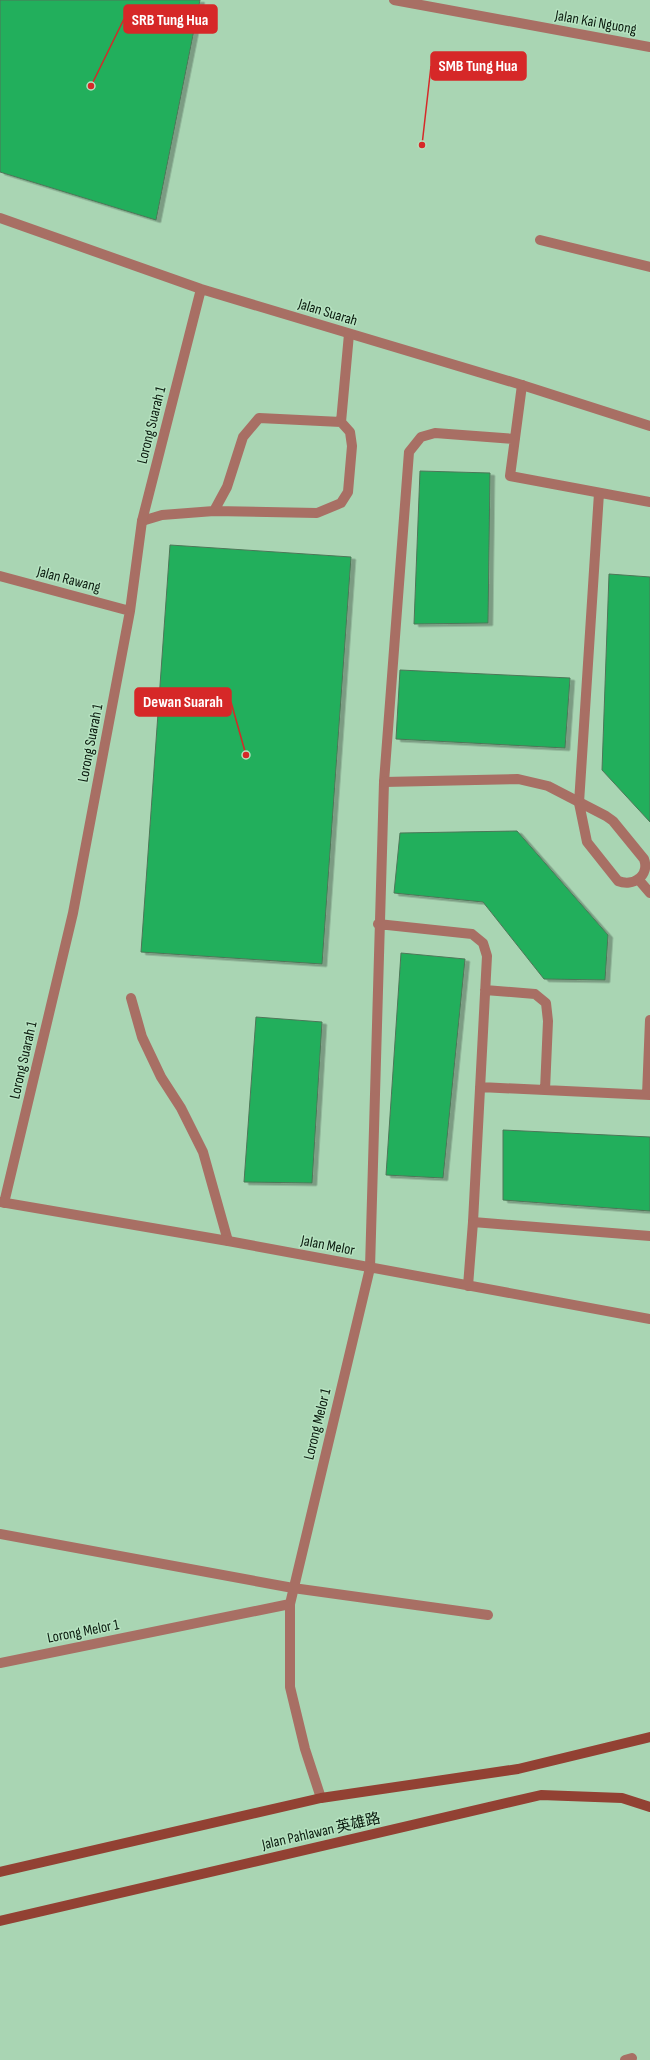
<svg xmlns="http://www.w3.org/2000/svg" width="650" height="2060" font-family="'Sofia Sans Condensed','Noto Sans SC',sans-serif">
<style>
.building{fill:#20af5c;stroke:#4e7758;filter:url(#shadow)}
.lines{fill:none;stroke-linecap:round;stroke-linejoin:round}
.lane{stroke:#a86f64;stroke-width:10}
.street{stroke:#a86f64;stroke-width:10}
.secondary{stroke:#924133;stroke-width:10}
.labels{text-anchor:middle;stroke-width:3;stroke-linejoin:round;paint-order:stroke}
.street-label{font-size:15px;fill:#0a1a0e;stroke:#b6e2c0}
.leader{fill:none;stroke:#d62828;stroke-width:1.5}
.callout-dot{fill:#d62828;stroke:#b6e2c0;stroke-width:1.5}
.callout{fill:#d62828;stroke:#d62828;stroke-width:1.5}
.callout-label{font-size:16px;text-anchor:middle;font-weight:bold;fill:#fff}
</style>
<defs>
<filter id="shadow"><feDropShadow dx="4.5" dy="2.5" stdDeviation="0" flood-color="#0004"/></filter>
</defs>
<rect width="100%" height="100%" fill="#a9d5b3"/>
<path class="building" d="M0,0h200l-44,220 -156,-48z
M420,471l70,2 -2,150 -74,1z
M170,545l181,12 -29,407 -181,-12z
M609,574l41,3v245l-48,-52z
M400,670l170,8 -5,70 -169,-9z
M517,831l91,104 -3,45 -61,-1 -61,-77 -89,-9 6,-60z
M401,953l64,6 -22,219 -57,-3z
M256,1017l66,5 -10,161 -68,-1z
M503,1130l147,7v74l-147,-11z"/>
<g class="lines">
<path class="lane" d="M540,240l110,27
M522,385l-12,91 140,26
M341,422l8,-88
M142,521l20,-6 52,-4 103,2 24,-10 7,-11 4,-46 -2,-14 -9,-10 -82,-4 -16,19 -16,50 -13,24
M579,803l20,-310
M378,924l94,10 11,9 4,13 -14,266
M485,990l50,4 11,9 2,18 -3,69
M131,998l11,39 19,40 20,31 22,44 25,89
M480,1087l170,8
M647,1095l3,-75
M370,1268l14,-486 25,-330 12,-15 14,-4 80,6
M625,2060l7,-2"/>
<path class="street" d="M394,0l256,47
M0,218l201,71 321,96 128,41
M0,576l130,35
M384,782l134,-3 30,7 58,30 7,5 31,38c6,17 -11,28 -26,22l-31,-39 -8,-39
M638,879l12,14
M0,1202l228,39 422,78
M4,1203l69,-290 57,-302 12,-90 59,-232
M468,1286l5,-64 177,14
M0,1534l293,54 195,27
M0,1663l290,-59
M321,1798l-16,-49 -15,-62v-83l80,-336"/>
<path class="secondary" d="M0,1872l321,-74 197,-29 132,-32
M0,1921l541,-126 81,3 28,9"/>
</g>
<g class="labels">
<g class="street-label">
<text transform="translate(596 22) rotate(10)" y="5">Jalan Kai Nguong</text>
<text transform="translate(328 312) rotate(17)" y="5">Jalan Suarah</text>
<text transform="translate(151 425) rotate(-76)" y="5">Lorong Suarah 1</text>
<text transform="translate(69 579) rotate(15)" y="5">Jalan Rawang</text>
<text transform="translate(90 743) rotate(-79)" y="5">Lorong Suarah 1</text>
<text transform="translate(23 1060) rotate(-77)" y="5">Lorong Suarah 1</text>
<text transform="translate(328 1245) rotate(11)" y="5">Jalan Melor</text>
<text transform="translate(317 1424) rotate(-76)" y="5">Lorong Melor 1</text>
<text transform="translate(83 1631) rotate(-11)" y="5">Lorong Melor 1</text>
<text transform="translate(321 1831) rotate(-13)" y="5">Jalan Pahlawan 英雄路</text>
</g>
</g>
<path class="leader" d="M91 86L124 19M422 145L431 66M246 755L231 702"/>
<g class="callout-dot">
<circle cx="91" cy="86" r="4"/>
<circle cx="422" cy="145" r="4"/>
<circle cx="246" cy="755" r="4"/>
</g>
<g class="callout">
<rect x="124" y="5" width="93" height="28" rx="4"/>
<rect x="431" y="52" width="95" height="28" rx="4"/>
<rect x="135" y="688" width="96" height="28" rx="4"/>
</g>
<g class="callout-label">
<text x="170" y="25">SRB Tung Hua</text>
<text x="478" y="71">SMB Tung Hua</text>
<text x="183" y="707">Dewan Suarah</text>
</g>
</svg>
